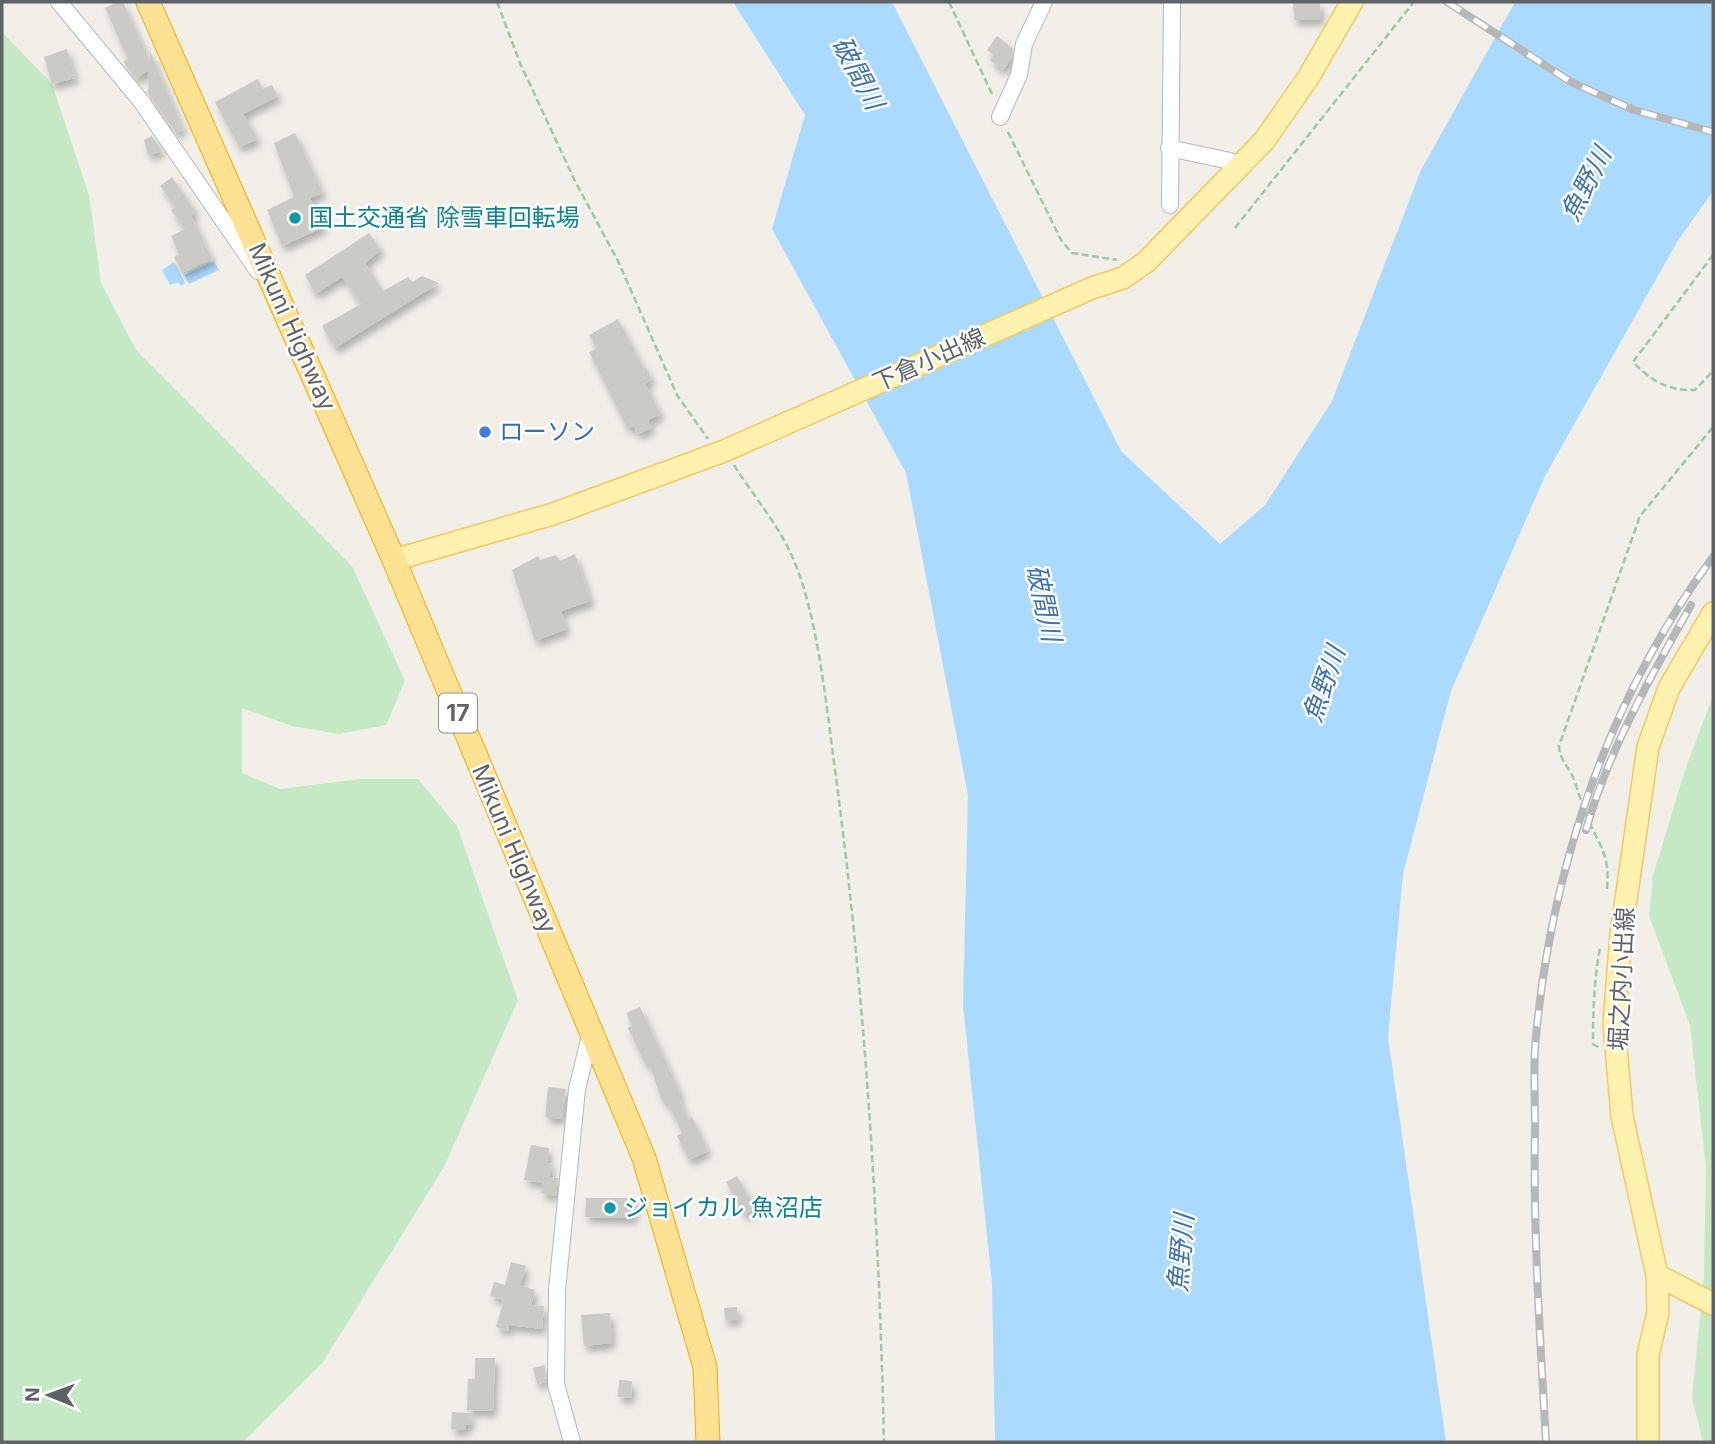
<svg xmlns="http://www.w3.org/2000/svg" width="1715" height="1444" font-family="Inter,'Noto Sans JP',sans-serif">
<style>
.green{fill:#c5e8c5}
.water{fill:#aadaff}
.building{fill:#cccac5;filter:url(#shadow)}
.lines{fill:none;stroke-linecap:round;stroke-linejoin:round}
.minor-casing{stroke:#b5b8bc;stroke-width:18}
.major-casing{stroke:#f2c960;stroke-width:24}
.highway-casing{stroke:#f9ab00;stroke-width:25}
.path{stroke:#9cc7a9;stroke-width:2.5;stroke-dasharray:7 3.5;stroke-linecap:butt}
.minor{stroke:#fff;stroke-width:16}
.major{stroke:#fff2af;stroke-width:21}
.highway{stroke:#fde293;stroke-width:23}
.rail-casing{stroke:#b6b7b8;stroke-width:8}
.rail{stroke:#fff;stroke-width:5;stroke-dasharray:16;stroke-linecap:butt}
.culture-dot{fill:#0f9aa8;stroke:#fff;stroke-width:2.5}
.shop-dot{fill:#3f7fe0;stroke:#fff;stroke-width:2.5}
.labels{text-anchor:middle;stroke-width:5;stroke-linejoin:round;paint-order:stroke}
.shield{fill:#fff;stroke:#8f9295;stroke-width:2}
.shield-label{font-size:23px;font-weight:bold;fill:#5f6368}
.culture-label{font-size:24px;fill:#0d838f;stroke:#fff;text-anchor:start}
.street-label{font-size:24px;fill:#5f6368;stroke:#fff}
.shop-label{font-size:24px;fill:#366cbe;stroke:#fff;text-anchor:start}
.water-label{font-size:26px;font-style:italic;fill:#4174aa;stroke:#fff}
</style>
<defs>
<filter id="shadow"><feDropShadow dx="3.5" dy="6" stdDeviation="3.5" flood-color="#0004"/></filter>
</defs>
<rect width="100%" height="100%" fill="#f1efe8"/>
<path class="green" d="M2,32l50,52 37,111 12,88 35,67 216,216 53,115 -19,44 -47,9 -47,-8 -50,-18v65l38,16 81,-10h57l39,47 61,174 -74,167 -121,195 -80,80h-241z
M1713,696v746h-10l-11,-44 12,-121 2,-110 -16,-142 -41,-109 4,-40 32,-106z"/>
<path class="water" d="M733,2h159l229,449 99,93 45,-39 67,-104 89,-231 94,-168h198v189l-36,51 -132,234 -94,215 -48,183 -15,163 58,405h-451l-3,-159 -29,-278 5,-210 -62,-322 -134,-244 33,-114z
M214,261l5,9 -30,14 -5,-9z
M174,262l11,21 -4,3 -2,-4 -9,3 -8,-15z"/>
<path class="building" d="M117,2h6l26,58 1,-9 33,79 -7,3 -28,-40 1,-23 -13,9 -13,-17 5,-3 -23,-51z
M1293,2h27l1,17 -27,1z
M997,36l16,13 -2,10 -8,11 -13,-10 4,-5 -7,-5z
M67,49l8,29 -23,6 -8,-27z
M258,79l5,10 9,-4 6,11 -35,18 15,25 -19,8 -24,-45z
M295,133l28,60 -13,5 14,29 -42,19 -15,-36 27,-13 -20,-54z
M152,136l10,15 -14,4 -4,-15z
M172,177l24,35 -5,3 21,44 -30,14 -8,-16 5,-3 -8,-18 14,-7 -14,-19 4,-3 -15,-21z
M369,233l12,17 -16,13 18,28 25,-14 4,5 10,-6 17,7 -104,65 -13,-22 39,-22 -19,-27 -27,17 -10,-19z
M618,319l26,50 2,-2 6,12 -7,5 16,30 -13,6 4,8 -15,6 -3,-8 -7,2 -38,-76 7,-3 -7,-14z
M575,554l16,47 -30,10 6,18 -32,12 -23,-71 26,-14 2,4 16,-5 4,6z
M640,1007l41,87 -3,1 10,24 -10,5 -12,-24 -4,2 -13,-40 -4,2 -17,-36 4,-2 -6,-13z
M548,1087l18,2 -4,30 -17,-2z
M692,1117l16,34 -19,9 -12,-24 5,-3 -4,-9z
M531,1145l18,3 -2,15 5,1 -3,13 9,1 -2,18 -15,-3 2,-10 -19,-3z
M737,1176l18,33 -11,6 -18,-33z
M586,1198h49l-1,20 -49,-1z
M511,1262l15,4 -6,19 15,5 -4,15 13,1 -2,23 -33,-4 -1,6 -12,-4 7,-24 -2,-4 -11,-3 4,-14 11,3z
M737,1307l1,12 -13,2 -1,-13z
M610,1313l2,30 -28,3 -3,-31z
M475,1358h20l-2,53 -26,-1 1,-31h7z
M545,1365l1,17 -9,2 -4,-16z
M619,1380l13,1 -1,17 -13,-1z
M452,1412l19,1 -1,12h-4l-1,5 -14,-1z"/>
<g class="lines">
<defs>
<path id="minor" d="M59,2l82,99 117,170
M1000,117l19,-42 5,-31 20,-42
M1169,148l61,13 8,7
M1170,205l2,-203
M572,1442l-16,-58 1,-94 20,-201 14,-57"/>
<path id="major" d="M394,560l159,-46 171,-63 368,-163 31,-10 23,-16 118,-121 44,-63 44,-76
M1657,1275l56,29
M1648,1442v-87l10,-43 -1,-37 -35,-159 -8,-92 7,-90 27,-187 21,-59 44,-75"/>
<path id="highway" d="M148,2l246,558 250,598 61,209 3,75"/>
</defs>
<use href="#minor" class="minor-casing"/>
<use href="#major" class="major-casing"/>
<use href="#highway" class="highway-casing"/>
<path class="path" d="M497,2l23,61 55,118 43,80 59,134 31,44
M949,2l43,92
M1008,132l53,108 11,13 45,7
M1235,228l178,-225
M1713,255l-80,107c18,19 36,29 62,28l18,-19
M734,465c18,29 43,58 57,89 27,57 36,159 45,223 29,220 43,443 48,665
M1607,889c3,-35 -7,-42 -20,-72 -6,-14 -9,-28 -15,-42 -6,-11 -12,-16 -13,-29l81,-230 73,-89
M1598,1047l-5,-3c0,-33 1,-64 7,-96"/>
<use href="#minor" class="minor"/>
<use href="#major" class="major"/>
<use href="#highway" class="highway"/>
<defs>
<path id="rail" d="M1447,2l124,80 63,28 79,22
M1586,830c22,-79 65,-154 105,-225
M1546,1442c-6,-105 -13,-211 -11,-316 0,-30 -2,-61 1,-90 16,-172 74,-340 177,-479"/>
</defs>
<use href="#rail" class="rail-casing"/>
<use href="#rail" class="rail"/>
</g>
<g class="culture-dot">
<circle cx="295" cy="218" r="7"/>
<circle cx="610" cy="1208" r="7"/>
</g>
<circle class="shop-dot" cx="485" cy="432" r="7"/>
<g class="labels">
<rect class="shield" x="439" y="693.5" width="38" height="39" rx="5"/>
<g class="shield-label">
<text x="458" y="721">17</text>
</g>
<g class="culture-label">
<text x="309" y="226">国土交通省 除雪車回転場</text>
<text x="624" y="1216">ジョイカル 魚沼店</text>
</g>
<g class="street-label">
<text transform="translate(292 327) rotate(66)" y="8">Mikuni Highway</text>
<text transform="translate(929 360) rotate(-24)" y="8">下倉小出線</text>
<text transform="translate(514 849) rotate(67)" y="8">Mikuni Highway</text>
<text transform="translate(1622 979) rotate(-87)" y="8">堀之内小出線</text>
</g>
<g class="shop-label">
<text x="499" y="440">ローソン</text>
</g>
<g class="water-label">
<text transform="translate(858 73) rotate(62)" y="9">破間川</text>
<text transform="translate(1586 184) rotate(-63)" y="9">魚野川</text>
<text transform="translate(1044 603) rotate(78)" y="9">破間川</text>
<text transform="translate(1324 684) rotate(-71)" y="9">魚野川</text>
<text transform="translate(1181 1253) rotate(-85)" y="9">魚野川</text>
</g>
</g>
<rect width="1715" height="1444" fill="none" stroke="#5f6368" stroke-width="7"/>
<g transform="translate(49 1395) rotate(271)" stroke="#ffffff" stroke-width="5" paint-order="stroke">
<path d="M0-5L12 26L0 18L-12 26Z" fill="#5f6368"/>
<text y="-10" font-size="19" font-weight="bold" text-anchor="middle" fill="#5f6368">N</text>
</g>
</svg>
